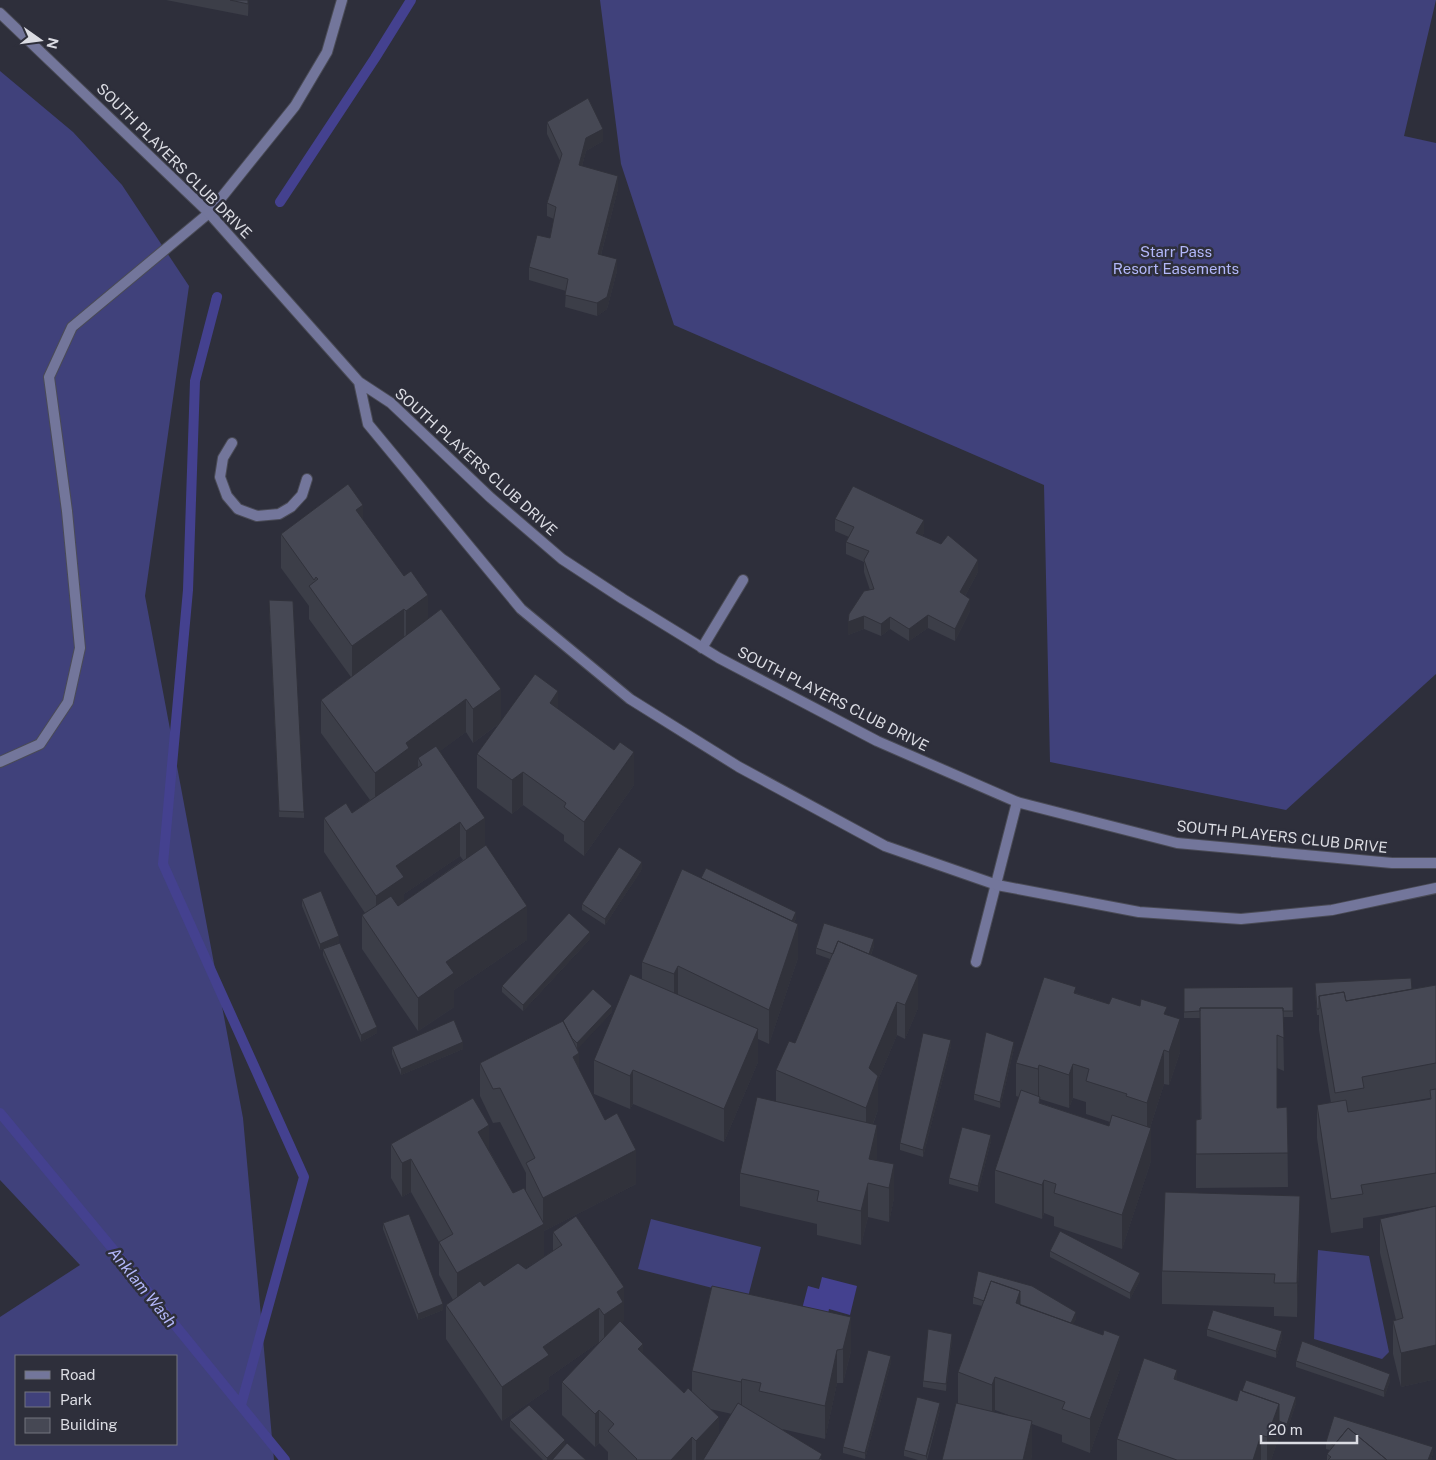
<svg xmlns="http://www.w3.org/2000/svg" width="1436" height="1460" font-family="'Public Sans',sans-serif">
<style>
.green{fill:#40417b;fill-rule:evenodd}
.water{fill:#44418f}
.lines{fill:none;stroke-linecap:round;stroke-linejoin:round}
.stream{stroke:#44418f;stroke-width:10}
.service-casing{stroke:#4a4b56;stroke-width:12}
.minor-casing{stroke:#4a4b56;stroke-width:12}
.tertiary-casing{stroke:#4a4b56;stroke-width:12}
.service{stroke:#73769b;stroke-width:10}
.minor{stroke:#73769b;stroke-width:10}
.tertiary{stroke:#73769b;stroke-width:10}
.wall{fill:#3c3e48;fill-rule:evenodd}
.shaded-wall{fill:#31323b}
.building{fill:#464854;stroke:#31323b}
.labels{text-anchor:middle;stroke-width:5;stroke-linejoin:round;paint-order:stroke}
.street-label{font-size:15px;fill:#dbdce3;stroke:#2e2f3b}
.park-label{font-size:15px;fill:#b3b8fa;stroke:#2e2f3b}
.water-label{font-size:16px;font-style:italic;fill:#b3b7f9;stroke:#2e2f3b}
</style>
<rect width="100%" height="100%" fill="#2e2f3b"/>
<path class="green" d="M600,0h836l-32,136 32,7v531l-150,136 -236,-48 -6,-277 -370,-160 -53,-161z
M0,71l73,61 49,53 67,101 -44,310 98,522 31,342h-274v-143l80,-52 -80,-85zM16,1356h160v88h-160z
M651,1219l110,28 -13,50 -110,-28z
M1318,1250l51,6 20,96 -7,7 -68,-20z"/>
<path class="water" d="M822,1277l35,9 -7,29 -21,-6 -2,10 -26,-6 7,-27 11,3z"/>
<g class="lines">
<path class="stream" d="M280,202l95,-144 36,-58
M216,300l1,-3 -22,84 -7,209 -25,274 141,313 -63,228
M0,1113l131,158 154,189"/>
<defs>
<path id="service" d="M232,443l-9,15 -3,19 7,19 11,13 19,7 22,-2 12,-7 11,-12 5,-16
M0,762l40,-18 28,-42 12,-54 -13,-137 -18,-134 23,-50 137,-114
M976,962l41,-160"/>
<path id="minor" d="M209,213l86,-107 32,-54 15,-52
M702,648l41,-68"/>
<path id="tertiary" d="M0,13l209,200 150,169 32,21 100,95 71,61 61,40 96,59 158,83 140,61 160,41 215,20h44
M359,382l9,42 153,185 109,90 109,68 146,79 112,39 142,27 102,7 91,-9 104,-22"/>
</defs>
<use href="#service" class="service-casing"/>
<use href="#minor" class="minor-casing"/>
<use href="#tertiary" class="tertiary-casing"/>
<use href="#service" class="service"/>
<use href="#minor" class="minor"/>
<use href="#tertiary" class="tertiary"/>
</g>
<path class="wall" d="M166,0h83l-1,16z
M547,122l56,19 -17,10 -4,15 36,23 -17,66 16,16 -10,38 -10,7 -32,-9 1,-16 -37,-11v-13l21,-29 4,-19 -7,-3v-13l13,-42 -13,-27z
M835,519l89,14 -2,3 56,36 -13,24 5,15 -15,30 -27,-13 -19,13 -19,-12 -9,7 -17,-7 -16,6 22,-45 -6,-18v-10l-18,-8v-12l3,-5 -14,-6z
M363,520l65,99 73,103 57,-13 76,76 -50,71 -20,-15v-6l-41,-30 -11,9 -35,-26v-34l23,-31 -27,20 -7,-11 -26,19 45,94 42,95 -73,50v17l-36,24 -56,-82v-34l3,-2 -41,-61v-34l28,-5 18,-13 -49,-67v-33l30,-23 -42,-58v-13l-28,-38v-34zM460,856l3,4 -59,42v-8z
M269,607l35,205v6l-25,-1z
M642,869l-37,56 -23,-15v-6z
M701,878l95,40 -2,5 4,35 -29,86 -11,-5v23l-34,80 -91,-38 -3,5 -36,-15v-34l48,-81v-17z
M302,899l37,43 -9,4 47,87 -16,9 -38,-87v-6l-3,1 -18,-44z
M590,939l-67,72 -21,-19v-6z
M874,946l-3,9 47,53 -13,31 -8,-4 -19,45v30l-5,14 4,34 -1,2 18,38 -5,24 -21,-5 -7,28 -44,-10v-11l-77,-18v-33l36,-71v-32l19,-27 35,-84 -14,-5v-6z
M1436,985v221l-73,12v10l-32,5 -14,-95v-33l14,-2 -12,-73v-15h-2l-2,-25 97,-1zM1430,1098v1l-56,9z
M1293,987v30h-10l1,54 -7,-3v40l10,-1 1,80 -92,1v-68l4,-1v-101h-16v-30z
M1076,993l33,11 58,11 13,37 -11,33 -5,-1 -14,44 1,33 -29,88 -68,-23v-9l-10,-4 -2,6 -47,-16v-33l24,-73 -3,-1v-33zM1073,1098l13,4v12l24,8 -1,4 -69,-23v-4l29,9z
M612,1012l-35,37 2,21 57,114 -92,47v26l-19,11 1,1 27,-18v-19l71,89h-1v3l20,31 41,38 8,-2v-20l20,-85 139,65 -8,32h-6l-12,56 -43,-10 40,31h-214v-8l-9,-9 -4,4 -33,-32v-33l37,-39v-1l-50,35v12l-47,32 -56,-82v-34l7,-5 -14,-25v-33l-28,-50 -9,5 -11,-19v-34l98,6 24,43 13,-1v-19l-26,-51 -7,1 -13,-27v-33zM710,1409l22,5 -13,21z
M951,1046l-28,111 -23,-7v-7z
M392,1047l71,2 -62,26 -9,-21z
M1014,1048l-14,60 -26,-8v-6z
M991,1141l-13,51 -29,-8v-6z
M1436,1206v173l-35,8 -8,-33v-33l3,-1 -16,-67v-34z
M383,1223l60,87 -25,10 -35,-91z
M1300,1229l-3,88 -23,-1v-9l-112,-3v-33z
M1050,1251l90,29 -10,19 -80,-42z
M973,1297l103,22 -3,5 47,45 -30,84 -28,-11v-7l-30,-11v30l-1,6h-89l16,-56v-32l24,-66 -9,-2zM995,1410l16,6 -17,-4z
M1207,1329l75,9 -6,20 -69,-22z
M952,1340l-6,51 -23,-4v-6z
M1296,1361l94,20 -6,16 -88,-30z
M891,1362l-26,97 -22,-6v-6z
M1177,1380l60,21 59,2 -9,27 -8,-3v10l-8,23h-154v-21z
M940,1410l-13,50h-9l-14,-4v-6z
M510,1420l55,26 -14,14h-8l-33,-33z
M1326,1442l107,11 -2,7h-104v-6l3,-4 -4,-1z"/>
<path class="shaded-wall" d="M248,0h1l-1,16z
M603,129v12l-17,10 -7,26v-12l7,-27z
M618,176v13l-20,77v-12z
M617,259v12l-10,38 -10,7v-13z
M363,505v33l-7,-28z
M924,520v13l-8,12v-12z
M978,560v12l-18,33v-13z
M428,595v33l-22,17v-34z
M970,599v12l-15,30v-12z
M404,609v33l-52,38v-34z
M928,615v13l-19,13v-12z
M864,616v13l-16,6v-13z
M890,617v12l-9,7v-12z
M501,689v33l-28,21v-34z
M558,691v34l-8,-22z
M466,699v33l-44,33 -4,-7v10l-43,39v-34l31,-30z
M634,752v33l-50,71v-34z
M523,772v33l-11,9v-34z
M485,818v34l-19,12v-33z
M460,822v34l-56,38v17l-28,19v-34l20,-30z
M642,862v7l-37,56v-6z
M527,906v34l-73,50v17l-36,24v-33l28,-36z
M796,912v6l-10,22v-7z
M798,924v34l-29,86v-34z
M590,932v7l-67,72v-6z
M339,936v6l-19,8v-6z
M874,939v7l-9,25v-6z
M678,966v34l-4,8v-34z
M918,975v33l-13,31v-34z
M897,1002v33l-19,45v30l-12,31v-33l3,-40z
M612,1006v6l-35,38v-7z
M1180,1019v33l-11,33v-33z
M377,1027v6l-16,9v-7z
M758,1029v33l-34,80v-33z
M951,1040v6l-28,111v-7z
M463,1042v7l-62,26v-6z
M1014,1042v6l-14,60v-6z
M1164,1050v34l-17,53v-34z
M579,1053v34l-6,-30z
M1073,1064v34l-4,10v-33z
M1039,1065v34l-1,4v-34z
M633,1070v34l-3,5v-33z
M489,1125v34l-11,-27z
M877,1125v33l-6,26 -2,-25z
M1151,1128v33l-29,88v-34z
M991,1135v6l-13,51v-6z
M636,1150v34l-92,47v26l-87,50v-34l86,-49v-26z
M411,1159v33l-9,5v-34z
M894,1164v34l-5,24v-34z
M1044,1180v33l-2,6v-34z
M868,1183v34l-7,28v-34z
M1300,1196v33l-3,88v-34z
M1140,1273v7l-10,19v-6z
M624,1287v34h-1v14l-19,14v-34l13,-23z
M1020,1291v34l-4,-22z
M443,1304v6l-25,10v-6z
M599,1308v34l-50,35v12l-47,32v-34l41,-40z
M1076,1312v7l-11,25v-7z
M851,1317v34l-8,32v-34z
M1282,1331v7l-6,20v-7z
M952,1334v6l-6,51v-7z
M1120,1336v33l-30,84v-34z
M643,1344v33l-5,-28z
M1436,1345v34l-35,8v-34z
M837,1350v33l-12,56v-33z
M891,1356v6l-26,97v-6z
M1177,1370v33l-3,-24z
M1390,1374v7l-6,16v-6z
M995,1377v33l-3,8v-33z
M742,1379v33l-1,4v-34z
M1296,1397v6l-9,27v-6z
M940,1403v7l-14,50v-4z
M1279,1404v33l-8,23h-4v-23z
M599,1410v33l-4,4v-33z
M719,1417v33l-9,10h-14v-19z
M1032,1421v33l-1,6h-8z
M1261,1435v25h-8z
M692,1437v23h-21z
M565,1440v7l-14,13h-4v-2z
M1433,1447v6l-2,7h-3z"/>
<path class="building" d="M230,0h18v4z
M588,98l15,31 -17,9 -7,27 39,11 -20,78 19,5 -10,38 -10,6 -32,-8 3,-16 -39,-12 8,-32 13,3 6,-31 -9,-4 15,-49 -15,-32z
M348,484l15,21 -7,5 48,66 7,-5 17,24 -22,16 -2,-2 -52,37 -43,-60 9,-7 -2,-2 -2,3 -33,-46z
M853,486l71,34 -8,13 25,11 7,-9 30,25 -18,32 10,7 -15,30 -27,-14 -19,14 -19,-12 -9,7 -17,-8 -16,6 1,-8 15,-23 10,-2 -10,-29 5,-9 -23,-9 8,-15 -19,-8z
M269,600l24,1 11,211 -25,-1z
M441,609l60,80 -28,20 -7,-10 -60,44 3,5 -34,25 -54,-73z
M535,674l23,17 -8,12 64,47 6,-8 14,10 -50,70 -20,-15 2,-4 -43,-31 -11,8 -35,-26z
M436,746l49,72 -19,13 -6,-9 -64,44 8,11 -28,19 -52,-78 22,-15 6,10 70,-48 -4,-7z
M486,845l41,61 -81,56 8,11 -36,25 -56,-83 29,-19 7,10z
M619,847l23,15 -37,57 -23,-15z
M706,868l90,44 -4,9 -91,-43z
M682,869l116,55 -29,86 -91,-44 -4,8 -32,-12z
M321,891l18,45 -19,8 -18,-45z
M569,913l21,19 -67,73 -21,-19z
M824,923l50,16 -5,15 -31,-13 -5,13 -17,-6z
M838,941l80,34 -13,30 -8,-3 -28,66 9,8 -12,32 -90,-38 13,-29 6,2z
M340,943l37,84 -16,8 -38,-86z
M630,974l128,55 -34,80 -91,-39 -3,6 -36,-16z
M1044,977l32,10 -2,6 35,11 3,-7 28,9 1,-7 26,8 -3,7 16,5 -11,33 -5,-2 -17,53 -21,-7 1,-2 -41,-13 3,-12 -16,-5 -4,11 -30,-10 -1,4 -22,-6z
M1411,978l1,11 -66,12 -2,-9 -25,4v13h-2l-2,-26z
M1436,985v78l-74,14 2,11 -29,5 -16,-97 25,-4 2,9z
M1293,987v24h-10v-3h-83v3l-16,1v-24z
M593,989l19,17 -35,37 -5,-5 -9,-17z
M1200,1008h83l1,30 -7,-3v73l10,-1 1,46 -92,1v-34l5,-1z
M454,1020l9,22 -62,27 -9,-22z
M563,1021l16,32 -6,4 32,63 12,-7 19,37 -93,48 -17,-35 9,-5 -35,-70 -7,1 -13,-26z
M986,1032l28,10 -14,60 -26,-8z
M923,1033l28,7 -28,110 -23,-7z
M1436,1089v84l-75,12 2,9 -32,5 -14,-94 29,-5 2,12 83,-13 -1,-9z
M1021,1090l19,7 -1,6 70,23 3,-11 39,13 -29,87 -68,-22 2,-9 -12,-4 -2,5 -47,-15z
M757,1097l120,28 -8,34 25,5 -5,24 -21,-5 -7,28 -44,-10 2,-10 -79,-18z
M473,1098l16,27 -11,7 35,61 11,-5 20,36 -87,49 -18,-31 14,-8 -42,-75 -9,4 -11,-19z
M962,1127l29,8 -13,51 -29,-8z
M1165,1192l135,4 -3,87h-23l1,-9 -113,-3z
M1436,1206v139l-35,8 -8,-32 10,-3 -23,-99z
M409,1214l34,90 -25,10 -35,-91z
M576,1216l48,71 -7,5 6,10 -19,13 -5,-7 -56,39 6,8 -47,32 -56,-82 34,-24 4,5 34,-23 8,6 36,-24 -9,-13z
M1060,1231l80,42 -10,20 -80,-42z
M978,1271l54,15 44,26 -5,11 -51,-18v-14l-29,-10 -7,20 -11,-4z
M991,1281l29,10 -4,12 87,32 1,-5 16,6 -30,83 -28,-10 3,-7 -70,-25 -3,8 -34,-13z
M712,1286l139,31 -8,32 -6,1 -12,56 -66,-15 2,-8 -19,-4 -1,3 -49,-11z
M1213,1310l69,21 -6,20 -69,-22z
M620,1321l23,23 -5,5 46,44 4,-5 31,29 -23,24 -4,-4 -21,23h-35l1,-1 -29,-28 6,-7 -15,-14 -4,4 -33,-32z
M928,1329l24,5 -6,50 -23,-3z
M1302,1341l88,33 -6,17 -88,-30z
M868,1350l23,6 -26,97 -22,-6z
M1144,1358l33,12 -3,9 63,22 3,-11 39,14 -12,33 -6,-2 -8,25h-76l-60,-21z
M1246,1380l50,17 -9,27 -8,-3v-17l-37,-13z
M917,1397l23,6 -14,53 -22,-6z
M738,1403l84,51 -3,6h-116z
M956,1403l76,18 -9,39h-81z
M529,1405l36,35 -18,18 -37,-38z
M1334,1416l99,31 -5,13h-41l-39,-32 -14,17 -8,-3z
M1348,1428l39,32h-59l3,-3 -4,-3z
M567,1443l19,17h-34z"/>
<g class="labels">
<g class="street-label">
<text transform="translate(174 161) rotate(45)" y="5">SOUTH PLAYERS CLUB DRIVE</text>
<text transform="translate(476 462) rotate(42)" y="5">SOUTH PLAYERS CLUB DRIVE</text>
<text transform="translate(833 699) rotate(27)" y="5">SOUTH PLAYERS CLUB DRIVE</text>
<text transform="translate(1282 837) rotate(6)" y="5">SOUTH PLAYERS CLUB DRIVE</text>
</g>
<g class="park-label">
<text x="1176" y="257">Starr Pass<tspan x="1176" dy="17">Resort Easements</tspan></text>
</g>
<g class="water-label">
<text transform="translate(143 1287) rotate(51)" y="6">Anklam Wash</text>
</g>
</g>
<rect x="15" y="1355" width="162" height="90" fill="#2e2f3b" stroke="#73747e"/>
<rect x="25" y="1371" width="25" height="8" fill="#73769b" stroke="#73747e"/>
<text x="60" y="1380" font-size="15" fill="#dbdce3">Road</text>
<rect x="25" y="1392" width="25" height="15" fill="#40417b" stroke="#73747e"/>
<text x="60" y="1405" font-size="15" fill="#dbdce3">Park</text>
<rect x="25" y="1418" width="25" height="15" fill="#464854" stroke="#73747e"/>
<text x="60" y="1430" font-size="15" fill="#dbdce3">Building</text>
<g transform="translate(40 40) rotate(104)" stroke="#2e2f3b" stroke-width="4" paint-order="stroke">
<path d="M0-4L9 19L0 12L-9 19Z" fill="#dbdce3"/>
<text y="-8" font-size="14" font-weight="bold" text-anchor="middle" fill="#dbdce3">N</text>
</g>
<path d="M1261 1435v8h96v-8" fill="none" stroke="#dbdce3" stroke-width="2.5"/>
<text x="1268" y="1435" font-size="15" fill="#dbdce3" stroke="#2e2f3b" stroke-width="4" paint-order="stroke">20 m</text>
</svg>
